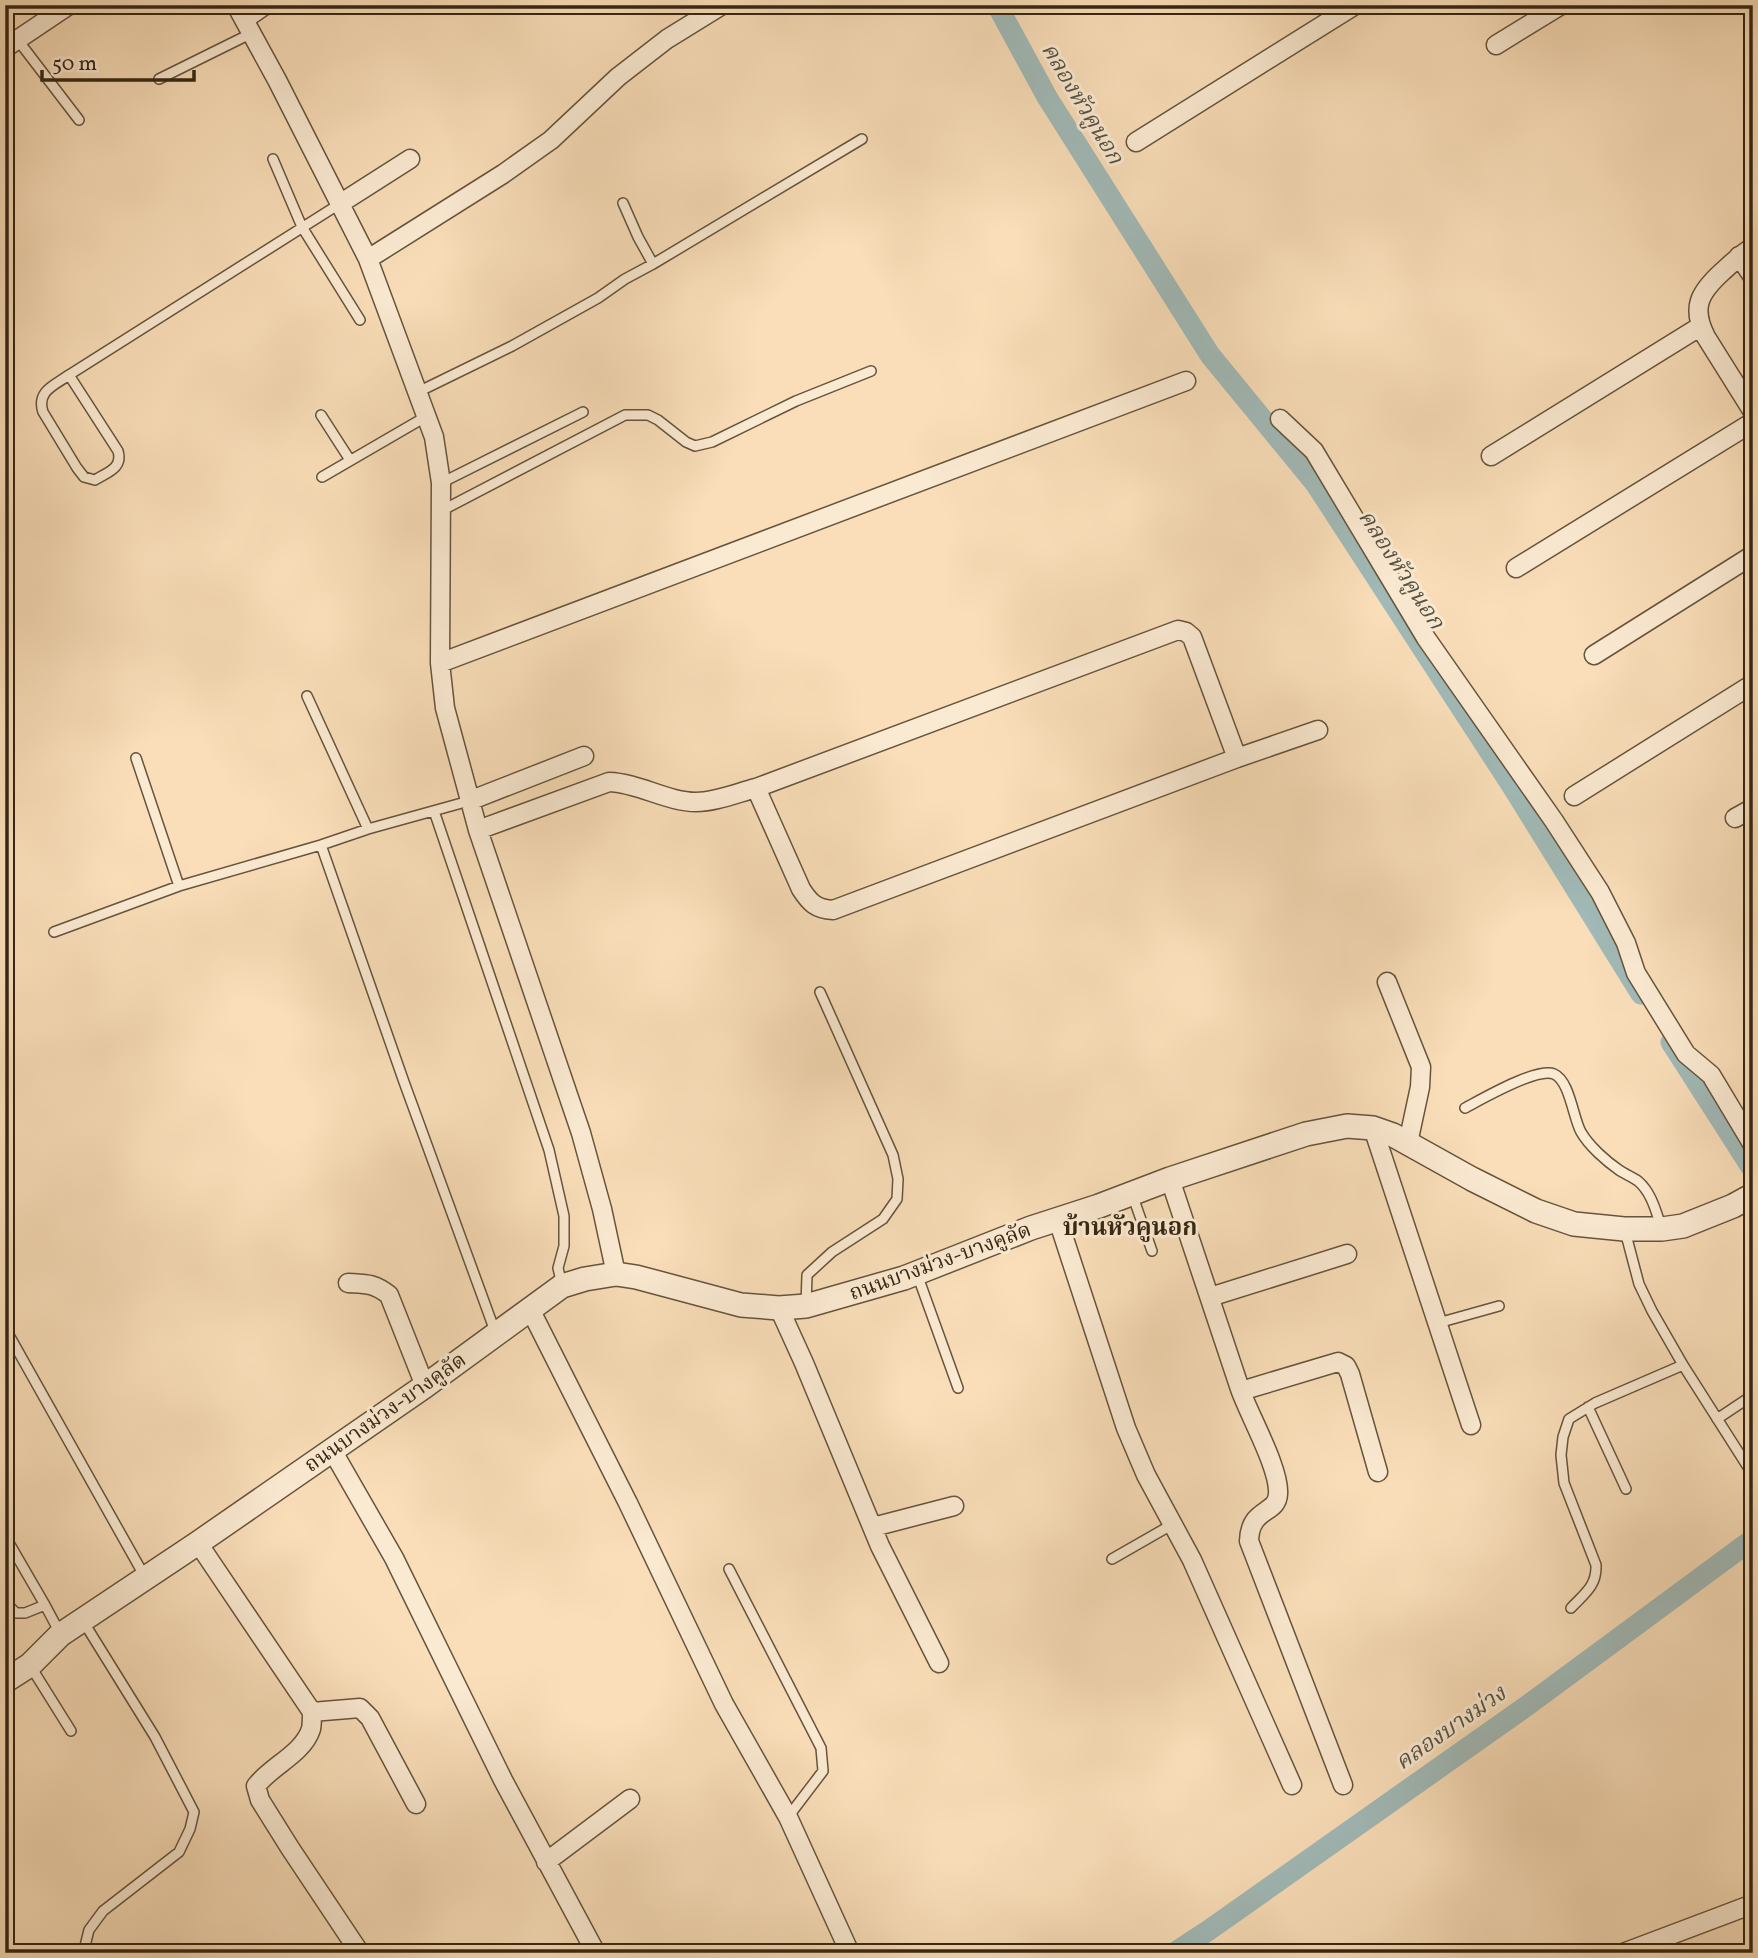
<svg xmlns="http://www.w3.org/2000/svg" width="1758" height="1958" font-family="Vollkorn,'Noto Serif Thai',serif">
<style>
.lines{fill:none;stroke-linecap:round;stroke-linejoin:round}
.canal{stroke:#a1bab8;stroke-width:21}
.service-casing{stroke:#66543c;stroke-width:12}
.minor-casing{stroke:#66543c;stroke-width:21}
.tertiary-casing{stroke:#66543c;stroke-width:26}
.service{stroke:#fbead2;stroke-width:9}
.minor{stroke:#fbead2;stroke-width:18}
.tertiary{stroke:#fbead2;stroke-width:23}
.labels{text-anchor:middle;stroke-width:6;stroke-linejoin:round;paint-order:stroke}
.street-label{font-size:21px;fill:#352613;stroke:#fbead2}
.water-label{font-size:23px;font-style:italic;fill:#555245;stroke:#fbead2}
.quarter-label{font-size:24px;font-weight:bold;fill:#352613;stroke:#fbead2}
</style>
<rect width="100%" height="100%" fill="#f9deb9"/>
<filter id="stains"><feTurbulence type="fractalNoise" baseFrequency=".00286" numOctaves="4"/><feColorMatrix values="0 0 0 0 .2 0 0 0 0 .09 0 0 0 0 .02 0 0 0 .5 -.17"/></filter>
<radialGradient id="worn" r=".72"><stop offset=".6" stop-color="#630" stop-opacity="0"/><stop offset="1" stop-color="#630" stop-opacity=".3"/></radialGradient>
<g class="lines">
<path class="canal" d="M997,5l50,92 163,258 105,128 197,303 129,208
M1671,1042l82,128
M1174,1953l35,-23 319,-225 225,-166"/>
<defs>
<path id="service" d="M247,23l26,-18
M17,39l62,81
M159,79l93,-46
M273,159l29,68 58,93
M653,264l209,-125
M69,375l49,76c5,17 -10,21 -23,29l-11,-3 -7,-9 -34,-56c-7,-21 12,-27 26,-37l272,-172
M418,392l94,-46 86,-48 27,-19 28,-15 -15,-27 -15,-34
M321,415l29,45
M322,477l105,-61
M441,483l142,-71
M441,511l184,-96h23l10,5 28,22 9,4 17,-4 84,-41 75,-30
M307,696l61,133
M136,758l43,128
M434,811l115,339 15,66v30l-6,22 4,17
M321,845l83,237 92,252
M54,932l125,-46 142,-41 47,-16 101,-28
M1465,1108c17,-9 72,-41 89,-34 16,7 19,44 27,58 8,14 25,29 38,38 6,4 13,7 19,11 14,12 18,31 24,48
M1132,1194l20,57
M1625,1231l14,53 13,27 31,54 70,110
M917,1274l41,114
M806,1306l1,-31 25,-23 51,-33 14,-20 1,-20 -5,-24 -73,-163
M1438,1323l61,-17
M5,1328l140,249
M1588,1407l38,82
M1717,1419l36,-24
M5,1536l40,69 15,28
M1112,1559l61,-35
M729,1569l92,179 2,23 -35,46
M5,1602l11,11h9l20,-8
M1571,1608c13,-14 26,-22 25,-43l-32,-82 -3,-28 2,-18 6,-18 26,-16 88,-38
M83,1621l72,116 39,75 -4,17 -11,23 -76,59 -14,19 -5,20 1,3
M31,1667l40,64"/>
<path id="minor" d="M236,5l41,75 91,179 66,178 7,46 -1,180 5,45 33,122 103,303 21,76 14,65
M1496,45l65,-40
M5,48l64,-43
M1136,142l219,-137
M341,203l69,-44
M1753,247c-12,7 -21,16 -31,25 -23,21 -31,36 -16,65l47,75
M1739,256l14,21
M368,259l135,-85 48,-34 67,-63 49,-38 55,-34
M1280,419l34,32 112,187 128,183 46,71 26,51 10,30 50,81 25,21 42,70
M1491,456l210,-130
M1516,568l237,-146
M1594,655l159,-100
M440,663l746,-282
M756,788l45,101c9,14 15,20 32,21l404,-152 81,-28
M1574,796l179,-112
M469,801l115,-45
M1735,818l18,-10
M478,830l131,-48c30,1 58,20 87,20 20,0 41,-9 60,-14l422,-158 8,2 6,5 45,121
M1387,982l34,85 -1,20 -12,56
M1373,1128l98,297
M1170,1179c24,70 46,140 70,210 9,26 40,80 38,105 -1,21 -28,13 -29,47l94,244
M1058,1220l68,208 20,47 46,85 100,225
M348,1283c18,1 26,0 41,12l36,91
M1210,1297l137,-43
M779,1308l25,55 76,183 59,117
M530,1309l98,194 96,201 64,113 62,136
M1241,1391l97,-29 8,4 4,8 28,98
M332,1450l62,108 109,222 93,173
M873,1527l81,-21
M198,1543l114,169c0,5 0,12 -1,17 -8,25 -40,37 -55,57l4,14 30,48 70,105
M312,1712l48,-4 10,10 46,86
M546,1862l84,-63
M1623,1953l130,-49"/>
<path id="tertiary" d="M5,1681l25,-16 30,-30 138,-92 227,-157 137,-100 23,-7 31,-5 20,3 105,28 38,3 27,-2 98,-28 127,-50 68,-22 71,-27 136,-45 41,-8 26,2 20,7 79,44 64,32 38,13 50,5h38l21,-3 50,-20 20,-11"/>
</defs>
<use href="#service" class="service-casing"/>
<use href="#minor" class="minor-casing"/>
<use href="#tertiary" class="tertiary-casing"/>
<use href="#service" class="service"/>
<use href="#minor" class="minor"/>
<use href="#tertiary" class="tertiary"/>
</g>
<g class="labels">
<g class="street-label">
<text transform="translate(940 1261) rotate(-20)" y="7">ถนนบางม่วง-บางคูลัด</text>
<text transform="translate(385 1412) rotate(-35)" y="7">ถนนบางม่วง-บางคูลัด</text>
</g>
<g class="water-label">
<text transform="translate(1083 103) rotate(59)" y="8">คลองหัวคูนอก</text>
<text transform="translate(1402 569) rotate(57)" y="8">คลองหัวคูนอก</text>
<text transform="translate(1450 1727) rotate(-35)" y="8">คลองบางม่วง</text>
</g>
<g class="quarter-label">
<text x="1130" y="1235">บ้านหัวคูนอก</text>
</g>
</g>
<rect width="1758" height="1958" fill="none" stroke="#f9deb9" stroke-width="28"/>
<rect x="7" y="7" width="1744" height="1944" fill="none" stroke="#352613" stroke-width="3.5"/>
<rect x="14" y="14" width="1730" height="1930" fill="none" stroke="#352613" stroke-width="2"/>
<path d="M42 70v10h152v-10" fill="none" stroke="#352613" stroke-width="3.5"/>
<text x="52" y="70" font-size="21" fill="#352613" stroke="#fbead2" stroke-width="5" paint-order="stroke">50 m</text>
<rect width="100%" height="100%" filter="url(#stains)"/>
<rect width="100%" height="100%" fill="url(#worn)"/>
</svg>
